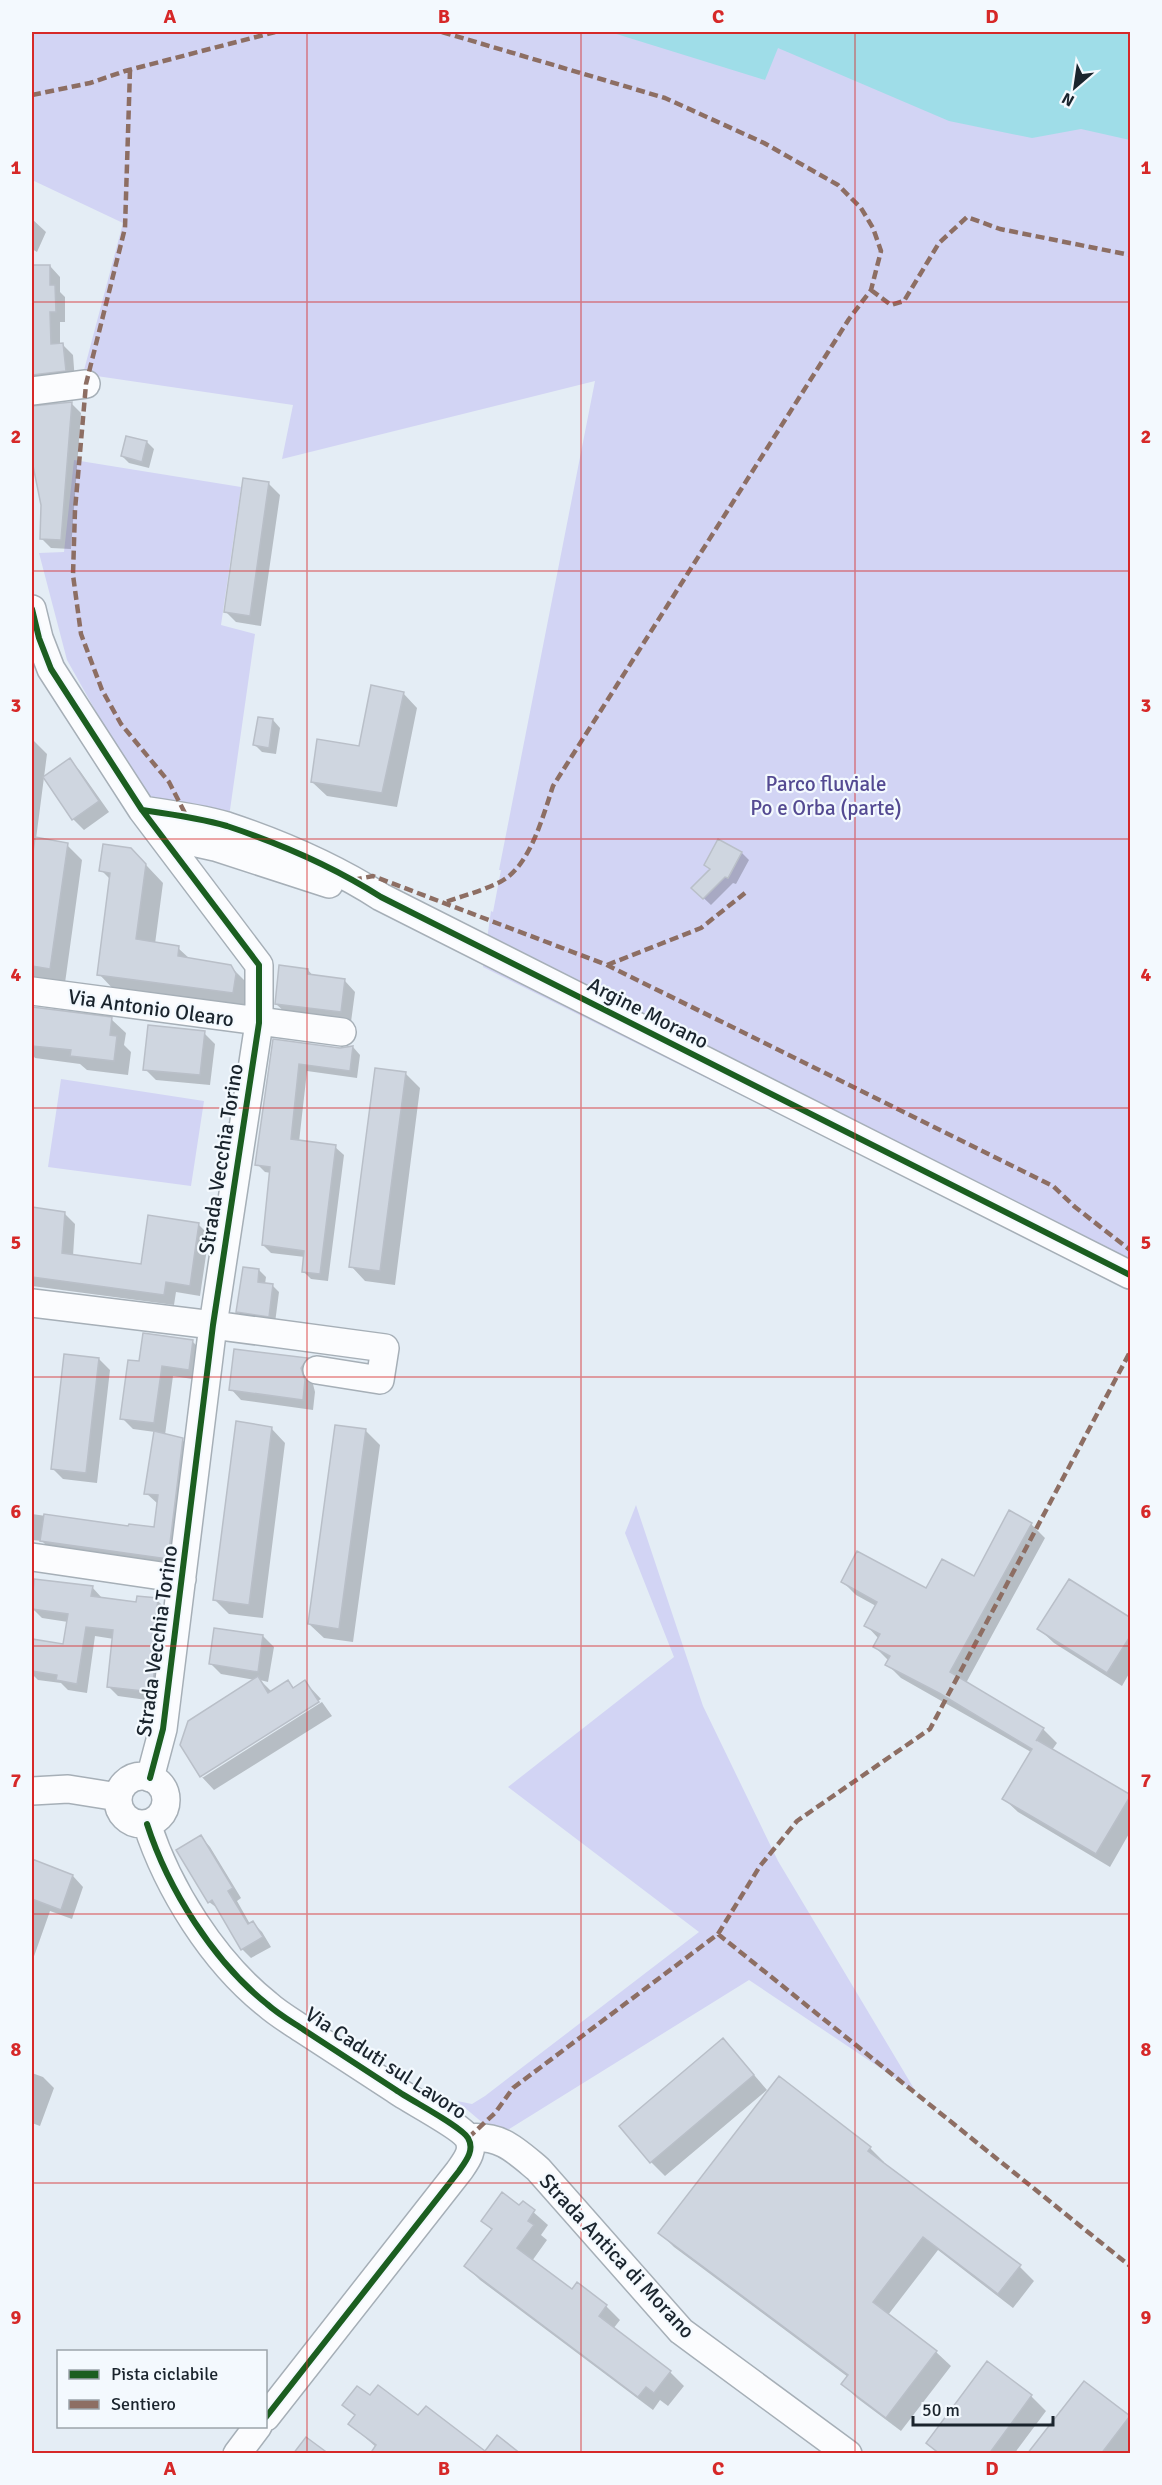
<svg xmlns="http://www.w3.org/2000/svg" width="1162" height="2485" font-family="Signika,sans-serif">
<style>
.green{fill:#d2d4f4}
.water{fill:#9fdde8}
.shadow{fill:#0003}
.building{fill:#cfd6e0;stroke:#b9bfc8;stroke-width:1.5}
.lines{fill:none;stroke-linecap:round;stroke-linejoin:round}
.minor-casing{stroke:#a6afb7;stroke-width:30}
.minor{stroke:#fbfcfe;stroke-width:27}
.quiet{stroke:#8d6e63;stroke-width:4.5;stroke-dasharray:9 4.5;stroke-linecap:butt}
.cycleway-casing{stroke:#f3f9fe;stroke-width:10}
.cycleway{stroke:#1b5e20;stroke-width:6}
.grid{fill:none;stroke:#d62828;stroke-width:1.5;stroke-opacity:0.55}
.labels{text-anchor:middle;stroke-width:4.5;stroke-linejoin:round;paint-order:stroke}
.park-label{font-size:21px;fill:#544a92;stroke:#f3f9fe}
.street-label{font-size:21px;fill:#1a242d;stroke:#f3f9fe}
.neatline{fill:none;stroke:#d62828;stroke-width:2}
.grid-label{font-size:20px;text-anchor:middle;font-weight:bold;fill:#d62828}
</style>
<rect width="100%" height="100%" fill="#e4edf5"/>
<path class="green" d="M32,32h1098v1257l-647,-322 8,-56 2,1 8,-42h-2l96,-489 -313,78 11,-54 -210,-31 40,-151 -91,-43z
M74,460l167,27 -20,138 34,9 -27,190 -83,-25 -78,-139 -28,-107 25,-1z
M61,1079l143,22 -13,85 -143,-19z
M636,1505l67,201 75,155 138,231 -167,-112 -251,156 -41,-35 15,3 13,-8 214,-164 -191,-145 166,-130 -49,-124z"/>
<path class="water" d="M610,32h520v108l-49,-11 -49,9 -83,-17 -171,-73 -13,32z"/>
<path class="shadow" d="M32,219l14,13 -9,20 -5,-3z
M50,266l10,11v15l5,5v25h-5v23h3l10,10 2,26 -43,9v-123z
M71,403l10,10 -10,136 -20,-1 -10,-10 2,-33 -11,-50v-48z
M147,442l7,7 -5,19 -20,-5 -7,-7z
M269,484l11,11 -19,131 -25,-4 -11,-11z
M403,693l14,15 -20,99 -70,-11 -15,-14 48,-34z
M273,720l7,8 -4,26 -14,-2 -7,-7z
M32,739l15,15 -11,85 31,6 15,15 -17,123 -33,-3z
M70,760l10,11 29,41 -25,18 -11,-11z
M719,841l23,12 7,7 -13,24 -3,-1 -22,22 -18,-17 18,-18 -5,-5z
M131,849l32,34 -8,61 23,4 12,11 40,7 18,18 2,26 -134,-18 -17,-18 11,-95 -9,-9z
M308,970l6,7 31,4 10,11 -4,30 -64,-8 -11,-10z
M32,1008l79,11 15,14 -2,12 7,7 -3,23 -41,-5 -7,-6 -45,-6 -3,-4z
M204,1033l11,11 -5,41 -54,-5 -11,-11z
M274,1040l66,9 13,-2 7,8 -3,23 -50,-7 -8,71 36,5 9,8 -16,126 -17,-2 -8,-8 2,-14 -34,-4 -8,-8 8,-72 -6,-1 -8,-8z
M405,1073l15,15 -25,197 -30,-4 -14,-15z
M32,1208l32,5 11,11 -2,32 69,10 56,-42 11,11 -9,61 -24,-4 -2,13 -142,-19z
M259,1270l7,7 -1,7 7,1 7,7 -4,31 -30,-4 -7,-7z
M192,1341l11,11 -4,28 -26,-4 -8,59 17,5 11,10 -15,118 -126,-17 -10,-10 -10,-1v-26l98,14 25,1 3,-25 -12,-11 9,-61 -22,-3 -11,-11 18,-55z
M99,1359l11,11 -13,113 -34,-4 -11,-11z
M307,1359l11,11 -6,10 3,12 -2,18 -72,-10 -10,-11z
M271,1428l14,15 -22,175 -34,-4 -15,-15z
M365,1430l15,15 -27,197 -29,-4 -15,-14z
M1031,1524l14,14 -79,145 77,46 14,14 -5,7 78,47v35l-20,35 -92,-55 -14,-13 27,-47 -130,-74 -14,-14 2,-3 -14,-14 4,-8 -13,-14 10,-19 -20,-11 -14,-14 85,9 47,-12z
M92,1587l10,11 35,5 20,-3 10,10 -6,92 -43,-6 -10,-10 6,-47 -19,-3 -8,57 -19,-3 -7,-7 -23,-3 -6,-6v-33l32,5 4,-24 -26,-4 -10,-10z
M1130,1620v52l-8,14 -68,-43 -15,-14z
M263,1636l11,11 -6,35 -8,-2 12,12 16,-10 7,7 10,-7 16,17 -119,75v4l120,-76 10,14 -118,74 -13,-14 -20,-31 74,-65 -34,-6 -10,-10z
M201,1837l9,10 31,51 -4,3 13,23 3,-1 9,9 9,15 -20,11 -9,-9 -22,-39 -11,-8z
M32,1861l41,15 10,11 -11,32 -22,-8 -18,51z
M737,2055l30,35 -102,86 -14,-14z
M32,2073l11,4 11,11 -14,38 -8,-3z
M870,2148l14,14 -1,2 137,103 14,14 -21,27 -75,-58 -50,65 48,37 15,14 -50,65 -44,-33 -14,-14 5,-7 -174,-130 -14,-14z
M523,2203l25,22 -7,10 6,5 -15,21 40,30 5,-7 29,22 14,14 -7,9 57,43 14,14 -16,20 -8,-6 -7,10 -173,-130 -14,-14 27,-35 -10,-10 37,-14z
M987,2364l44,32 15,15 -32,43h-76l-10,-11z
M1084,2383l46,36v29l-4,6h-97z
M370,2397l49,21 67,35 -110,-6 -26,-23 6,-8 -12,-11z"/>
<path class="building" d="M32,265h18v20h5l1,27h-6l1,32 12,-1 3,28 -34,4z
M72,402l-11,138 -21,-1 1,-34 -9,-44v-55z
M126,436l21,5 -5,21 -21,-6z
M243,478l26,4 -19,134 -26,-4z
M371,685l33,7 -22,101 -71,-11 6,-43 42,7z
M258,717l15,2 -4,29 -16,-3z
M70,758l29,43 -27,19 -29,-43z
M35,837l33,6 -18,126 -18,-3v-105z
M718,839l24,13 -14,26 -3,-1 -22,22 -12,-11 19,-19 -6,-4z
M103,844l28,4 15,16 -10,75 43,7 -1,10 53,9 5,9 -3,19 -136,-18 13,-102 -11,-2z
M279,965l29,4v5l37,5 -4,33 -66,-8z
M32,1007l80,10 -2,18 7,1 -3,25 -44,-5 1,-6 -39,-4z
M148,1025l57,6 -5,44 -57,-5z
M273,1039l67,9 13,-2 -3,25 -51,-7 -8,75 45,6 -16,129 -18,-2 2,-21 -42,-6 8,-78 -15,-2z
M375,1068l31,4 -26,199 -31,-4z
M32,1207l33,5 -3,41 79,11 7,-49 51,8 -9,63 -24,-4 -2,13 -132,-18z
M243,1267l16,2 -1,13 15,2 -4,33 -33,-5z
M143,1333l50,7 -4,30 -27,-4 -8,57 -34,-4 8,-59 11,1z
M234,1349l74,9 -7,10 4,12 -2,20 -74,-10z
M64,1354l35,4 -13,115 -35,-4z
M236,1421l36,6 -23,178 -36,-5z
M335,1425l31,4 -27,200 -31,-5z
M154,1431l29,7 -15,121 -128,-18 4,-27 84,12 1,-2 25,3 4,-32 -14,-1z
M1009,1510l23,13 -82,149 94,56 -8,13 1,-1 94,55 -35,59 -94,-55 30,-50 -93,-56 -54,-28 5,-9 -17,-9 7,-13 -16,-8 13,-24 -36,-20 16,-31 69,37 16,-29 32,17z
M34,1579l59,7 -2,10 45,6 1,-6 21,2 -5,55 3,1 -4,38 -45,-5 6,-57 -27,-3 -9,57 -21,-4 1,-5 -25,-4v-32l31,5 5,-30 -36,-5z
M1069,1579l62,39v17l-24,38 -70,-44z
M214,1628l49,7 -5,37 -49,-8z
M258,1676l10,17 20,-13 5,8 12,-8 14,22 -119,75 -20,-32 8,-24z
M201,1835l32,53 -5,3 20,33 5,-3 10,16 -22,13 -29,-50 -4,3 -32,-53z
M32,1859l41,16 -12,35 -29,-11z
M723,2038l31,37 -104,88 -31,-37z
M779,2076l92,71 -3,4 153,114 -23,29 -75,-57 -50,65 64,49 -51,67 -45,-34 7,-9 -190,-142z
M502,2192l17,13 4,-4 12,9 -7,11 6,4 -17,23 55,41 5,-7 30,23 -8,11 72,55 -17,22 -8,-6 -8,10 -174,-131 28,-37 -11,-8z
M987,2361l45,34 -43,59h-49l-14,-11z
M1084,2381l46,35 -29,38h-74z
M378,2385l40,30 8,-9 59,45 12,-16 24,19h-151l6,-9 -28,-21 7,-9 -13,-10 15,-19 13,9z
M306,2437l23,17h-36z"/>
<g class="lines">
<defs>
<path id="minor" d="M32,391l54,-7
M32,609l7,29 12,31 91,141 117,155v58l-46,302 -50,404 -13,49
M142,810c28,4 58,8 85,16 54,18 107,41 154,71l749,378
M161,835l54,12 114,37
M32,991l310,41
M32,1303l181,22 172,23 -5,32 -63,-10
M32,1557l150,22
M118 1800a24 24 0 1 1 48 0a24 24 0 1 1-48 0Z
M32,1791l36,-2 50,8
M147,1824c21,65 66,137 120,180 11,10 25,18 37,26 31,20 61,40 92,60 14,10 65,36 72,48 7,12 -2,23 -9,33l-193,246
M468,2138c33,-3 46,11 70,31l143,162 167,123
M237,2454l21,-28"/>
</defs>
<use href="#minor" class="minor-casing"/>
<use href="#minor" class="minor"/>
<path class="quiet" d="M442,32l223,66 99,45 74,42 23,23 12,20 8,23 -10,39 -22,29 -296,467c-10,30 -23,81 -53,96 -18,9 -38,14 -57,21
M130,70l-5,158 -39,156 -11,126 -2,65 8,59 21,56 19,34 48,58 18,35
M32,95l58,-12 35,-12 150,-39
M871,290l20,15 13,-4 35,-58 28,-26 33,12 130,26
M353,880l20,-4 234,89 446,221 22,21 55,43
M607,965l94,-37 44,-35
M718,1934l412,332
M468,2138l27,-25 18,-25 205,-154 42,-68 37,-45 133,-92 200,-377"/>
<defs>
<path id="cycleway" d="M32,609l7,29 12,31 91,141 117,155v58l-46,302 -50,404 -13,49
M142,810c28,4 58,8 85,16 54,18 107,41 154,71l749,378
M147,1824c21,65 66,137 120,180 11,10 25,18 37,26 31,20 61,40 92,60 14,10 65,36 72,48 7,12 -2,23 -9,33l-193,246"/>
</defs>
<use href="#cycleway" class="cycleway-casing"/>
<use href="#cycleway" class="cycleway"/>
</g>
<path class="grid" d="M307,32v2422M581,32v2422M855,32v2422M32,302h1098M32,571h1098M32,839h1098M32,1108h1098M32,1377h1098M32,1646h1098M32,1914h1098M32,2183h1098"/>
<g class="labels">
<g class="park-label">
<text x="826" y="791">Parco fluviale<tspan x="826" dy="24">Po e Orba (parte)</tspan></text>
</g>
<g class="street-label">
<text transform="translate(151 1008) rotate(8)" y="7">Via Antonio Olearo</text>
<text transform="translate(648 1013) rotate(27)" y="7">Argine Morano</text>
<text transform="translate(221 1159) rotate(-81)" y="7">Strada Vecchia Torino</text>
<text transform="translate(157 1641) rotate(-82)" y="7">Strada Vecchia Torino</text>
<text transform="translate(386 2063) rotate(33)" y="7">Via Caduti sul Lavoro</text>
<text transform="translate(617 2256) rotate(47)" y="7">Strada Antica di Morano</text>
</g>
</g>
<rect width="1162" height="2485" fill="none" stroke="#f3f9fe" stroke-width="66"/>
<rect x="57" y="2350" width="210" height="78" fill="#f3f9fe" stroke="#9ca4aa" stroke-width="1.5"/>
<rect x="69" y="2370" width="30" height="9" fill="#1b5e20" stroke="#9ca4aa" stroke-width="1.5"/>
<text x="111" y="2380" font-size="18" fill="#1a242d">Pista ciclabile</text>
<rect x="69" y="2400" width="30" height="9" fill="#8d6e63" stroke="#9ca4aa" stroke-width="1.5"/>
<text x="111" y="2410" font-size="18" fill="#1a242d">Sentiero</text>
<g transform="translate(1075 87) rotate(209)" stroke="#f3f9fe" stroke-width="4.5" paint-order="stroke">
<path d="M0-4.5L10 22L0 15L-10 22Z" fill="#1a242d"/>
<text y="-9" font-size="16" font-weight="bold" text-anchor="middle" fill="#1a242d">N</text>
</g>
<path d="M913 2416v9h140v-9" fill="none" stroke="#1a242d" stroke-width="3"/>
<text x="922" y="2416" font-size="18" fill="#1a242d" stroke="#f3f9fe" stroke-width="4.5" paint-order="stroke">50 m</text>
<rect x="33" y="33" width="1096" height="2419" class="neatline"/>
<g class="grid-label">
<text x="170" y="23">A</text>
<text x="444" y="23">B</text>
<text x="718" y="23">C</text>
<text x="992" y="23">D</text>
<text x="16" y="174">1</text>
<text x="1146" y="174">1</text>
<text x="16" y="443">2</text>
<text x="1146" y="443">2</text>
<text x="16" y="712">3</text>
<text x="1146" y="712">3</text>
<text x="16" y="981">4</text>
<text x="1146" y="981">4</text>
<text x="16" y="1249">5</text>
<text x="1146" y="1249">5</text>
<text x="16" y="1518">6</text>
<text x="1146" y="1518">6</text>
<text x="16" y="1787">7</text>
<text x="1146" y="1787">7</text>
<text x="16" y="2056">8</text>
<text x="1146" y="2056">8</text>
<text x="16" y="2324">9</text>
<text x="1146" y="2324">9</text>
<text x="170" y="2475">A</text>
<text x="444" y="2475">B</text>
<text x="718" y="2475">C</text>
<text x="992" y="2475">D</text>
</g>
</svg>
